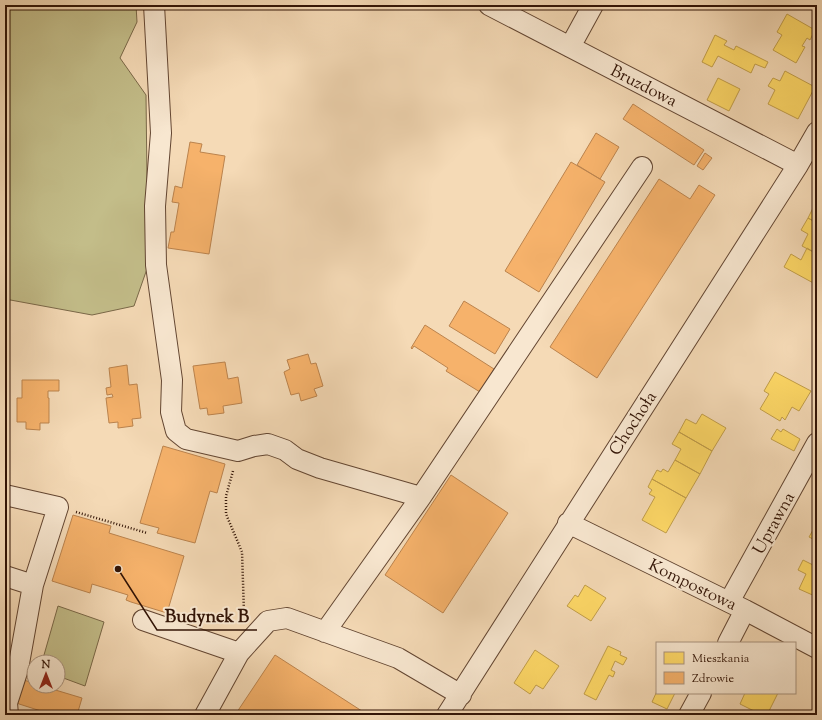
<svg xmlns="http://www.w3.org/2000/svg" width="822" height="720" font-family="'Sorts Mill Goudy',serif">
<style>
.green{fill:#c3bd89;stroke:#7a6848}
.homes{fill:#ffd966;stroke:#c29e49}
.health{fill:#f6b26b;stroke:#bb834d}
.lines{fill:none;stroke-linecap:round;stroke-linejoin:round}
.minor-casing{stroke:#634632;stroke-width:22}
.path{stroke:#321406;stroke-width:2.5;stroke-dasharray:1 2;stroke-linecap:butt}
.minor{stroke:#f8e7d0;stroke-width:20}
.labels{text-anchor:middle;stroke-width:4;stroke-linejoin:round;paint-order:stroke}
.street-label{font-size:17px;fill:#321406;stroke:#f8e7d0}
.leader{fill:none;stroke:#321406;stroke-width:1.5}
.callout-dot{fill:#321406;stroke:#f8e7d0;stroke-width:1.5}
.callout-label{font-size:18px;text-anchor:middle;font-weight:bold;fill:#321406;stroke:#f8e7d0;stroke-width:4;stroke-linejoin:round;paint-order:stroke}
</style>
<rect width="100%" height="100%" fill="#f5dab6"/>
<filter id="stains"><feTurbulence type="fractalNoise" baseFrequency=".005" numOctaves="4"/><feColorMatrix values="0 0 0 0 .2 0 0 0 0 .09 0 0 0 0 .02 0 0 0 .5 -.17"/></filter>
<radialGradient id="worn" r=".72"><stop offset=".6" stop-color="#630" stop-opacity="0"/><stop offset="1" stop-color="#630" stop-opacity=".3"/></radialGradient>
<path class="green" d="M5,5h131l1,17 -17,36 26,37 2,171 -14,40 -42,9 -87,-16z
M58,606l46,16 -19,64 -27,-10v-14h-16z"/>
<path class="homes" d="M787,14l28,16 -5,10 -3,-2 -5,8 3,1 -9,16 -23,-13 9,-15 -5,-3z
M715,35l12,6 -3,4 10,5 2,-4 32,16 -3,6 -10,-4 -4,9 -33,-17 -6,11 -10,-5z
M785,71l30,16 -17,32 -30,-15 7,-14 -7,-4 5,-8 7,3z
M718,78l22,11 -11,22 -22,-11z
M816,202h1v21l-9,-5z
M808,218l9,5v31l-15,-8 6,-12 -7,-4z
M807,248l10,6v31l-33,-18 7,-13 10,6z
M775,372l36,19 -12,20 -7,-4 -7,13 -3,-3 -2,4 -20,-12 9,-15 -5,-3z
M702,414l24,14 -14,23 -33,-19 7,-13 10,5z
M777,429l4,3 2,-3 17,10 -6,12 -23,-12z
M679,432l33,19 -12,23 -25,-14 6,-11 -9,-5z
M675,460l25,14 -14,24 -34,-19 5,-9 4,2 2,-3 5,3z
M652,479l34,19 -20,35 -24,-13 13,-23 -6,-3 3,-4 -4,-3z
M817,523v18l-8,-4z
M803,560l14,7v30l-18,-8 7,-15 -8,-4z
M585,585l21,13 -15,23 -24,-15 8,-11 3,2z
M608,646l13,6 -1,3 7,3 -4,7 -8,-4 -4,9 4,2 -2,5 -4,-2 -13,25 -12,-6z
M535,650l24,16 -16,23 -7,-4 -6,9 -16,-11z
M657,691v2h18l-8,16 -15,-7z
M745,693h33l-11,22h-5l-22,-11z"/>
<path class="health" d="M633,104l71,46 -10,15 -71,-46z
M596,133l23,14 -19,32 -23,-14z
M190,142l12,2 -2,8 25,4 -16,98 -41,-6 3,-16h3l5,-29 -7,-1 3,-16 7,2z
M705,153l7,5 -9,12 -6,-4z
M571,162l34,20 -66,110 -34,-21z
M659,179l31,20 9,-14 16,10 -118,183 -47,-31z
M464,301l46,28 -15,25 -46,-28z
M425,325l69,44 -14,23 -34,-21 2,-3 -34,-22 -2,3 -1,-1z
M308,354l3,10 5,-1 7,23 -9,3 3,7 -16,5 -2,-8 -8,2 -7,-23 6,-3 -3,-9z
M225,362l3,17 10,-2 4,26 -19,3 1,7 -16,2 -1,-7 -7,1 -7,-43z
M127,365l2,20 8,-1 4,34 -9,1 1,7 -15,2v-6l-9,1 -3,-25 7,-1 -1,-3 -5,1 -1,-7 5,-1 -2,-19z
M22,380h37v11h-11v7h1v25h-9v7l-14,-1v-7h-9v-24h5z
M163,446l62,18 -8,29 -7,-2 -15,52 -38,-10 2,-5 -19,-5z
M451,475l57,38 -65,100 -58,-38z
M73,515l38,11 -2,7 75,23 -17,57 -36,-11 -5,-2 2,-5 -36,-11 -2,9 -38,-12z
M275,655l90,58 -1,2h-129z
M20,679l14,4v3h8l40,12 -5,17h-34l1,-3 -31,-10z"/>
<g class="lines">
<defs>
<path id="minor" d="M154,5l7,128 -6,73 1,59 16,115 -1,32 5,19 10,8 52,12 16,-5 14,-2 17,6 12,9 23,9 101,29
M489,5l309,160
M570,47l23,-42
M5,495l53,12 -25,78 -15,84 -11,34 1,12
M568,523l177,87 72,38
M5,576l28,9
M729,602l88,-159
M143,620l96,33 29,-32 19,-3 111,40 63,37
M325,632l96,-135 221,-330
M728,643l17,-33
M205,715l34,-62
M447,715l351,-550 19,-33
M689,715l12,-22"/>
</defs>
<use href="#minor" class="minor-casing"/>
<path class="path" d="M233,471l-7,25v18l16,38 2,61 1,4
M76,512l71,21"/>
<use href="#minor" class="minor"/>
</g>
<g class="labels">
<g class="street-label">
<text transform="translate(644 85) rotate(27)" y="6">Bruzdowa</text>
<text transform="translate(632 423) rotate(-57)" y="6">Chochoła</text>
<text transform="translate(773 523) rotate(-61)" y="6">Uprawna</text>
<text transform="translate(693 584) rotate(26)" y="6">Kompostowa</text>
</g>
</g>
<path class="leader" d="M118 569L157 630H257"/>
<circle class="callout-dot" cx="118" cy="569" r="4"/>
<g class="callout-label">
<text x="207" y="622">Budynek B</text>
</g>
<rect width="822" height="720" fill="none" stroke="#f5dab6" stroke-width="20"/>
<rect x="6" y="6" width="810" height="708" fill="none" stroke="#321406" stroke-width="2"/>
<rect x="10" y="10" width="802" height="700" fill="none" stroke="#321406"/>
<rect x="656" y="642" width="140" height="52" fill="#f8e7d0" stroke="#a9937f"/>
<rect x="664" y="652" width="20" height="12" fill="#ffd966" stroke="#a9937f"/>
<text x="692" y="662" font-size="12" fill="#321406">Mieszkania</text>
<rect x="664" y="672" width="20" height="12" fill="#f6b26b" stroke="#a9937f"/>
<text x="692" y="682" font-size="12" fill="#321406">Zdrowie</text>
<g transform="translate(46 674)"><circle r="19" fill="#f8e7d0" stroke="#a9937f"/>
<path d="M0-3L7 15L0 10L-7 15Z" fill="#8f2418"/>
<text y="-6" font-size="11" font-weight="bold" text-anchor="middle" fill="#321406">N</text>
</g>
<rect width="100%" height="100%" filter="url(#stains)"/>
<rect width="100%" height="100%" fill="url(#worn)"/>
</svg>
